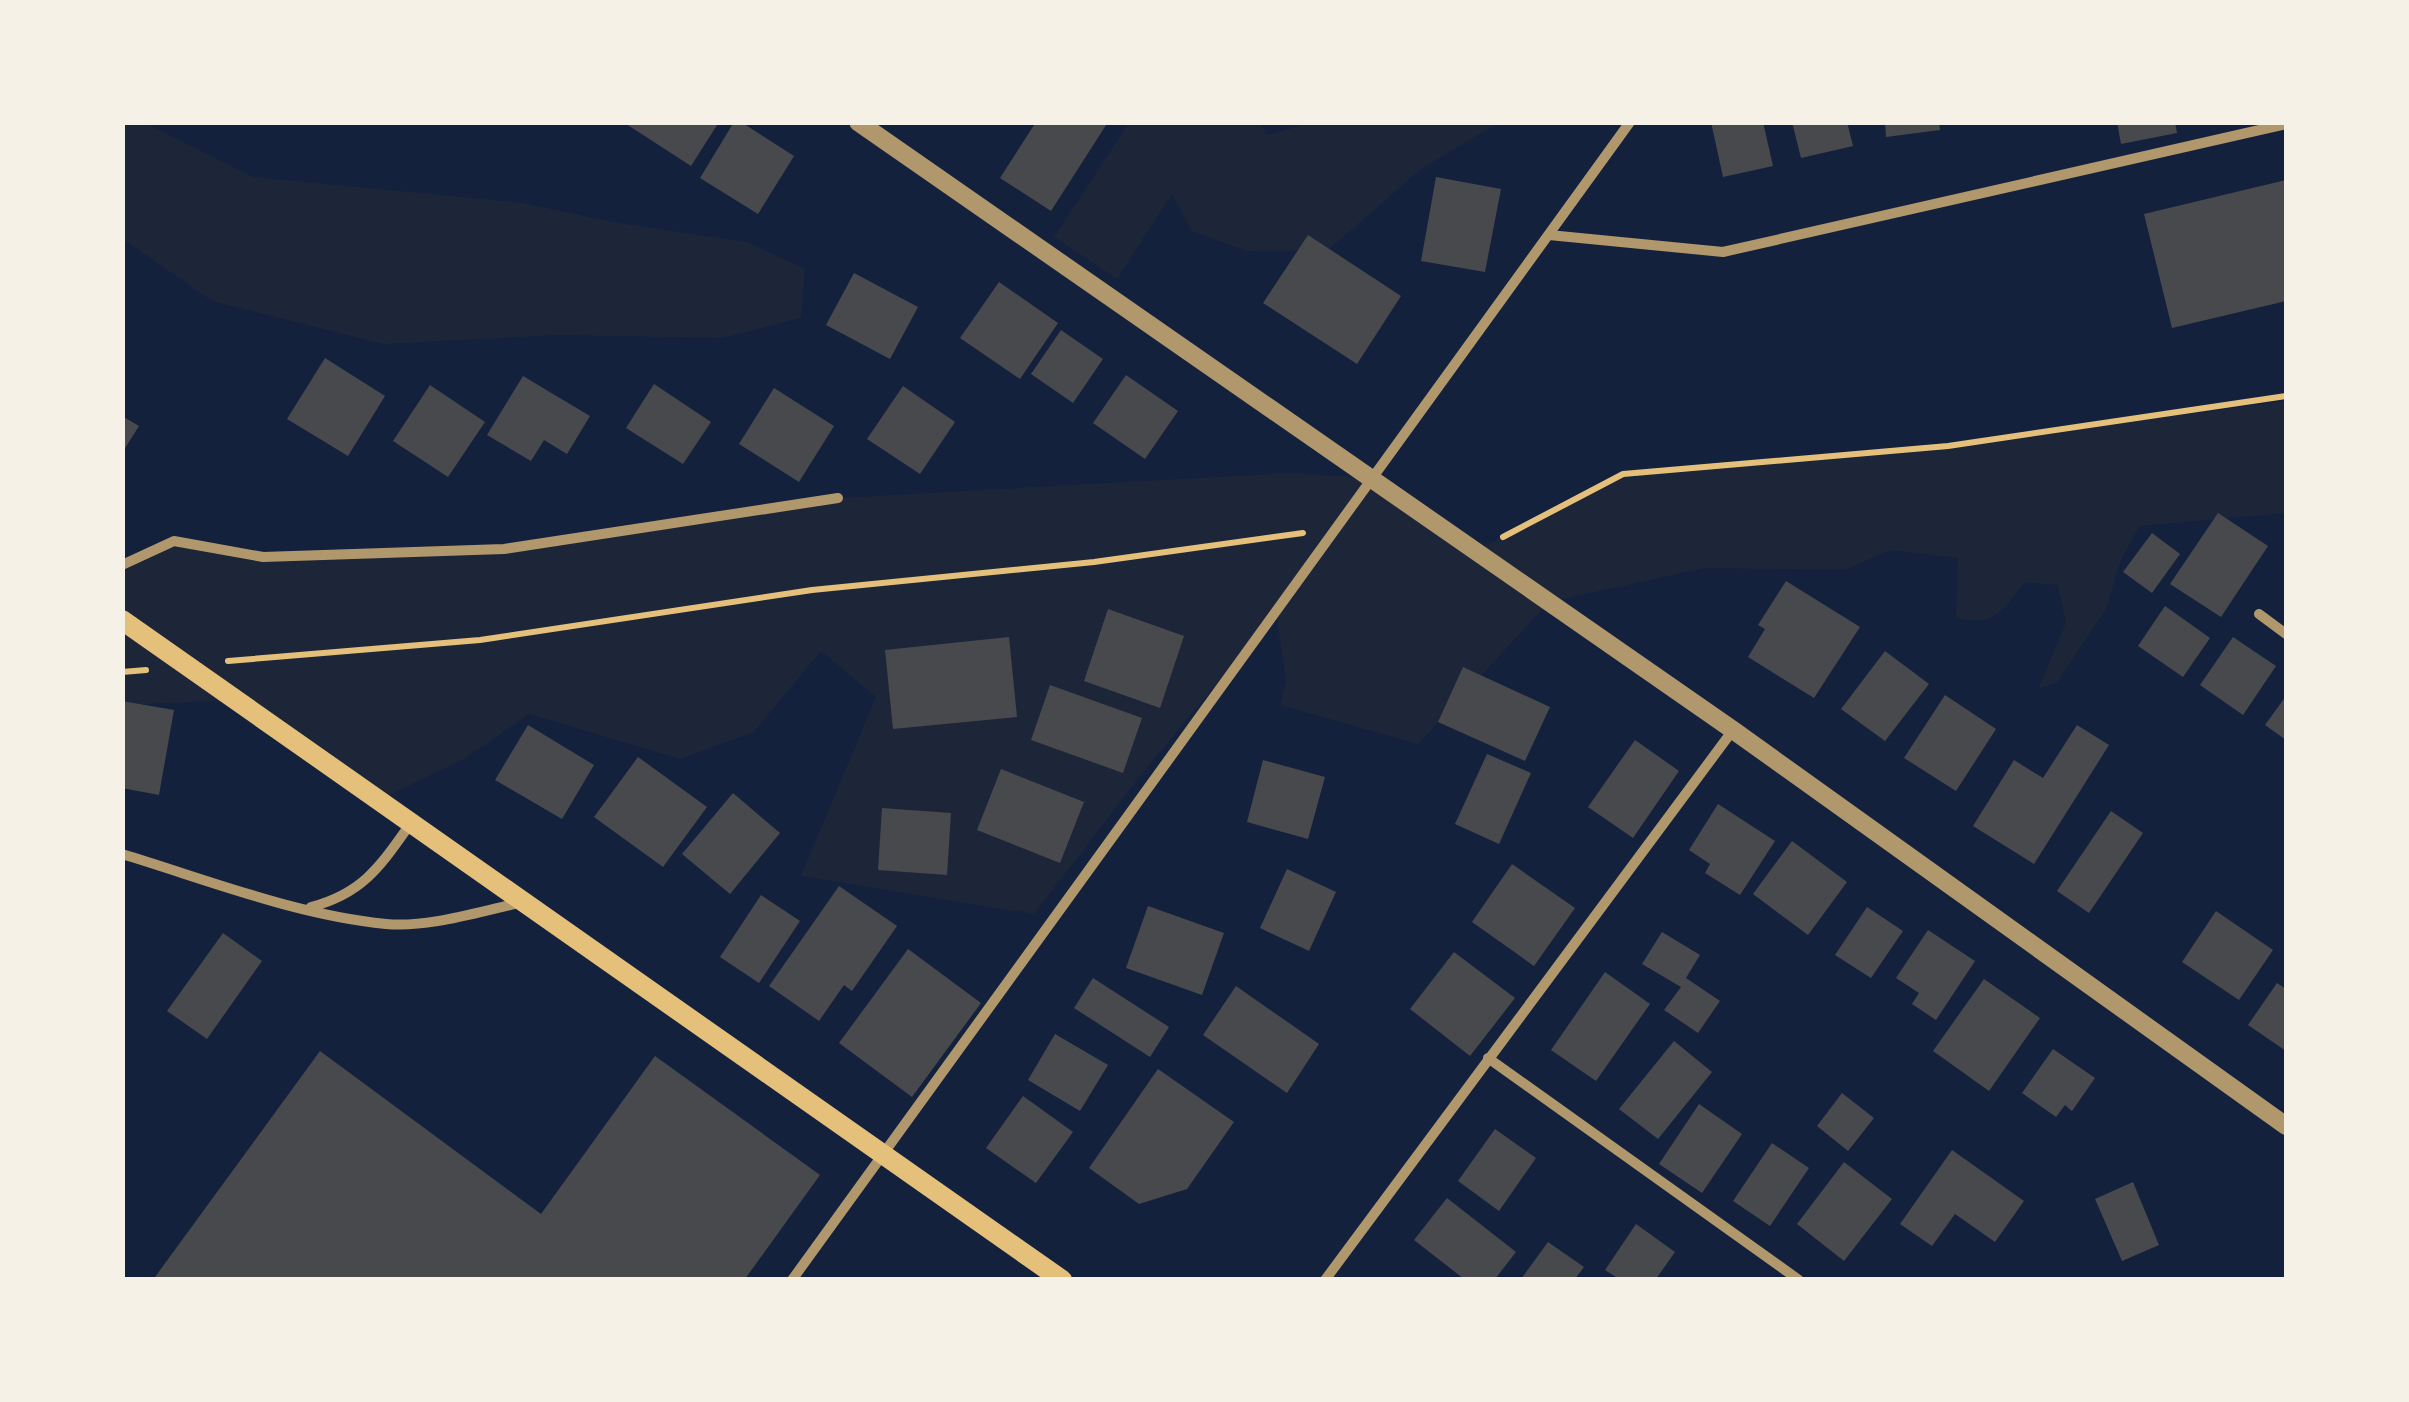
<svg xmlns="http://www.w3.org/2000/svg" width="2409" height="1402" font-family="Poppins,sans-serif">
<style>
.green{fill:#1d2539}
.building{fill:#48494c}
.lines{fill:none;stroke-linecap:round;stroke-linejoin:round}
.path{stroke:#e5c07b;stroke-width:6}
.minor{stroke:#b1986c;stroke-width:10}
.tertiary{stroke:#b1986c;stroke-width:18}
.secondary{stroke:#e5c07b;stroke-width:20}
</style>
<rect width="100%" height="100%" fill="#14213d"/>
<path class="green" d="M145,123l108,54 270,26 95,20 129,19 58,27 -4,49 -78,20 -165,-3 -175,9 -171,-43 -89,-62v-116z
M1129,123h130l9,12 41,-12h189l-77,46 -93,81 -82,1 -54,-20 -20,-37 -55,85 -63,-42z
M2286,401v112l-146,13 -19,33 -15,50 -49,73 -19,7 28,-66 -8,-38 -33,-3c-23,29 -30,45 -69,36l2,-60 -68,-8 -45,20 -141,-2 -155,34 -131,142 -138,-39 6,-25 -10,-68 -135,163 -107,139 -233,-38 75,-179 -55,-46 -67,81 -74,27 -151,-45 -63,44 -87,42 -143,-100 -113,5 -1,-140 52,-24 89,16 241,-8 334,-51 450,-25 84,5 104,73 147,-77 325,-28z"/>
<path class="building" d="M623,122h96l-28,44z
M734,122h7l53,34 -36,58 -58,-36z
M1036,122h72l-57,89 -51,-33z
M1711,122h52l10,44 -50,11z
M1792,122h55l6,24 -52,12z
M1885,122h54l1,8 -54,7z
M2117,122h58l2,11 -56,11z
M1436,177l65,12 -16,83 -64,-11z
M2286,180v121l-114,27 -28,-114z
M1308,235l93,61 -44,68 -94,-61z
M854,273l64,34 -28,52 -64,-34z
M999,282l59,41 -38,56 -60,-41z
M1061,330l42,29 -30,44 -42,-29z
M325,358l60,38 -37,60 -61,-37z
M1126,375l52,36 -33,48 -52,-36z
M523,376l67,40 -23,38 -23,-14 -13,21 -44,-26z
M654,384l57,38 -28,42 -57,-36z
M430,385l55,37 -37,55 -55,-36z
M903,386l52,36 -35,52 -53,-35z
M774,388l60,38 -35,56 -60,-38z
M122,416l17,10 -17,27z
M2218,513l50,33 -47,71 -51,-33z
M2152,533l28,21 -28,39 -29,-21z
M1786,581l74,46 -46,71 -66,-41 17,-28 -7,-4z
M2165,606l45,32 -27,39 -45,-31z
M1108,609l76,27 -24,72 -76,-27z
M1009,637l8,80 -124,12 -8,-79z
M2233,637l43,29 -33,49 -43,-30z
M1885,651l44,33 -44,57 -44,-32z
M1463,667l87,40 -25,54 -87,-39z
M1050,685l92,33 -19,55 -92,-33z
M1945,695l51,34 -40,62 -52,-33z
M2286,696v44l-21,-15z
M122,701l52,9 -15,85 -37,-7z
M528,725l66,40 -32,54 -67,-39z
M2077,725l32,20 -75,119 -61,-38 41,-66 29,18z
M1635,740l44,31 -46,67 -45,-31z
M1487,754l44,19 -32,71 -44,-20z
M638,757l69,50 -44,60 -69,-50z
M1263,760l62,17 -17,62 -61,-17z
M1001,769l83,33 -24,61 -83,-33z
M733,793l47,40 -50,61 -48,-40z
M1718,804l57,37 -35,54 -35,-22 5,-9 -21,-14z
M882,808l69,5 -4,62 -69,-5z
M2111,811l32,22 -54,80 -32,-22z
M1792,841l55,41 -39,53 -55,-41z
M1512,864l63,44 -41,58 -62,-44z
M1287,869l49,23 -27,59 -49,-23z
M839,886l58,40 -45,65 -8,-6 -25,36 -50,-35z
M761,895l39,26 -41,62 -39,-26z
M1148,906l76,27 -22,62 -76,-27z
M1867,907l36,24 -32,47 -36,-23z
M2216,911l57,39 -34,50 -57,-38z
M1928,930l47,31 -39,59 -24,-16 7,-11 -23,-15z
M1662,932l38,23 -14,23 34,23 -22,32 -34,-23 17,-23 -39,-23z
M223,933l39,28 -55,78 -40,-28z
M908,949l73,54 -69,94 -73,-54z
M1454,952l61,46 -45,58 -60,-47z
M1605,972l45,32 -54,77 -45,-31z
M1093,978l76,49 -19,30 -76,-49z
M1984,979l56,39 -51,73 -56,-40z
M2277,983l9,6v62l-38,-26z
M1236,986l83,58 -32,49 -84,-58z
M1055,1034l53,31 -28,46 -52,-31z
M1674,1041l38,31 -54,67 -39,-30z
M2053,1049l42,29 -23,33 -7,-6 -9,12 -34,-24z
M320,1051l221,163 114,-158 165,119 -75,104h-586l-4,-2z
M1158,1069l76,53 -47,67 -48,15 -50,-36z
M1842,1093l32,25 -26,33 -31,-25z
M1023,1096l50,36 -37,51 -50,-35z
M1699,1104l43,30 -40,59 -43,-29z
M1495,1129l41,29 -37,53 -41,-30z
M1772,1143l37,25 -39,58 -37,-25z
M1952,1150l72,51 -29,41 -40,-28 -23,32 -32,-22z
M1844,1162l48,37 -48,62 -47,-37z
M2133,1182l26,63 -37,16 -27,-62z
M1447,1198l69,54 -21,27h-31l-50,-39z
M1636,1224l39,28 -19,27h-37l-14,-9z
M1548,1242l36,25 -9,12h-54z"/>
<g class="lines">
<path class="path" d="M1503,537l120,-63 325,-28 338,-50
M228,661l252,-21 332,-50 282,-28 209,-29
M122,672l24,-2"/>
<path class="minor" d="M1549,235l174,17 563,-128
M122,565l52,-24 89,16 241,-8 334,-51
M2259,614l27,20
M122,854c86,26 174,61 264,70 44,4 94,-13 138,-22
M311,907c53,-14 70,-42 100,-84
M1488,1058l311,222
M792,1280l838,-1158
M1325,1280l408,-550"/>
<path class="tertiary" d="M858,122l875,608 553,396"/>
<path class="secondary" d="M122,620l940,660"/>
</g>
<rect width="2409" height="1402" fill="none" stroke="#f6f1e7" stroke-width="250"/>
</svg>
